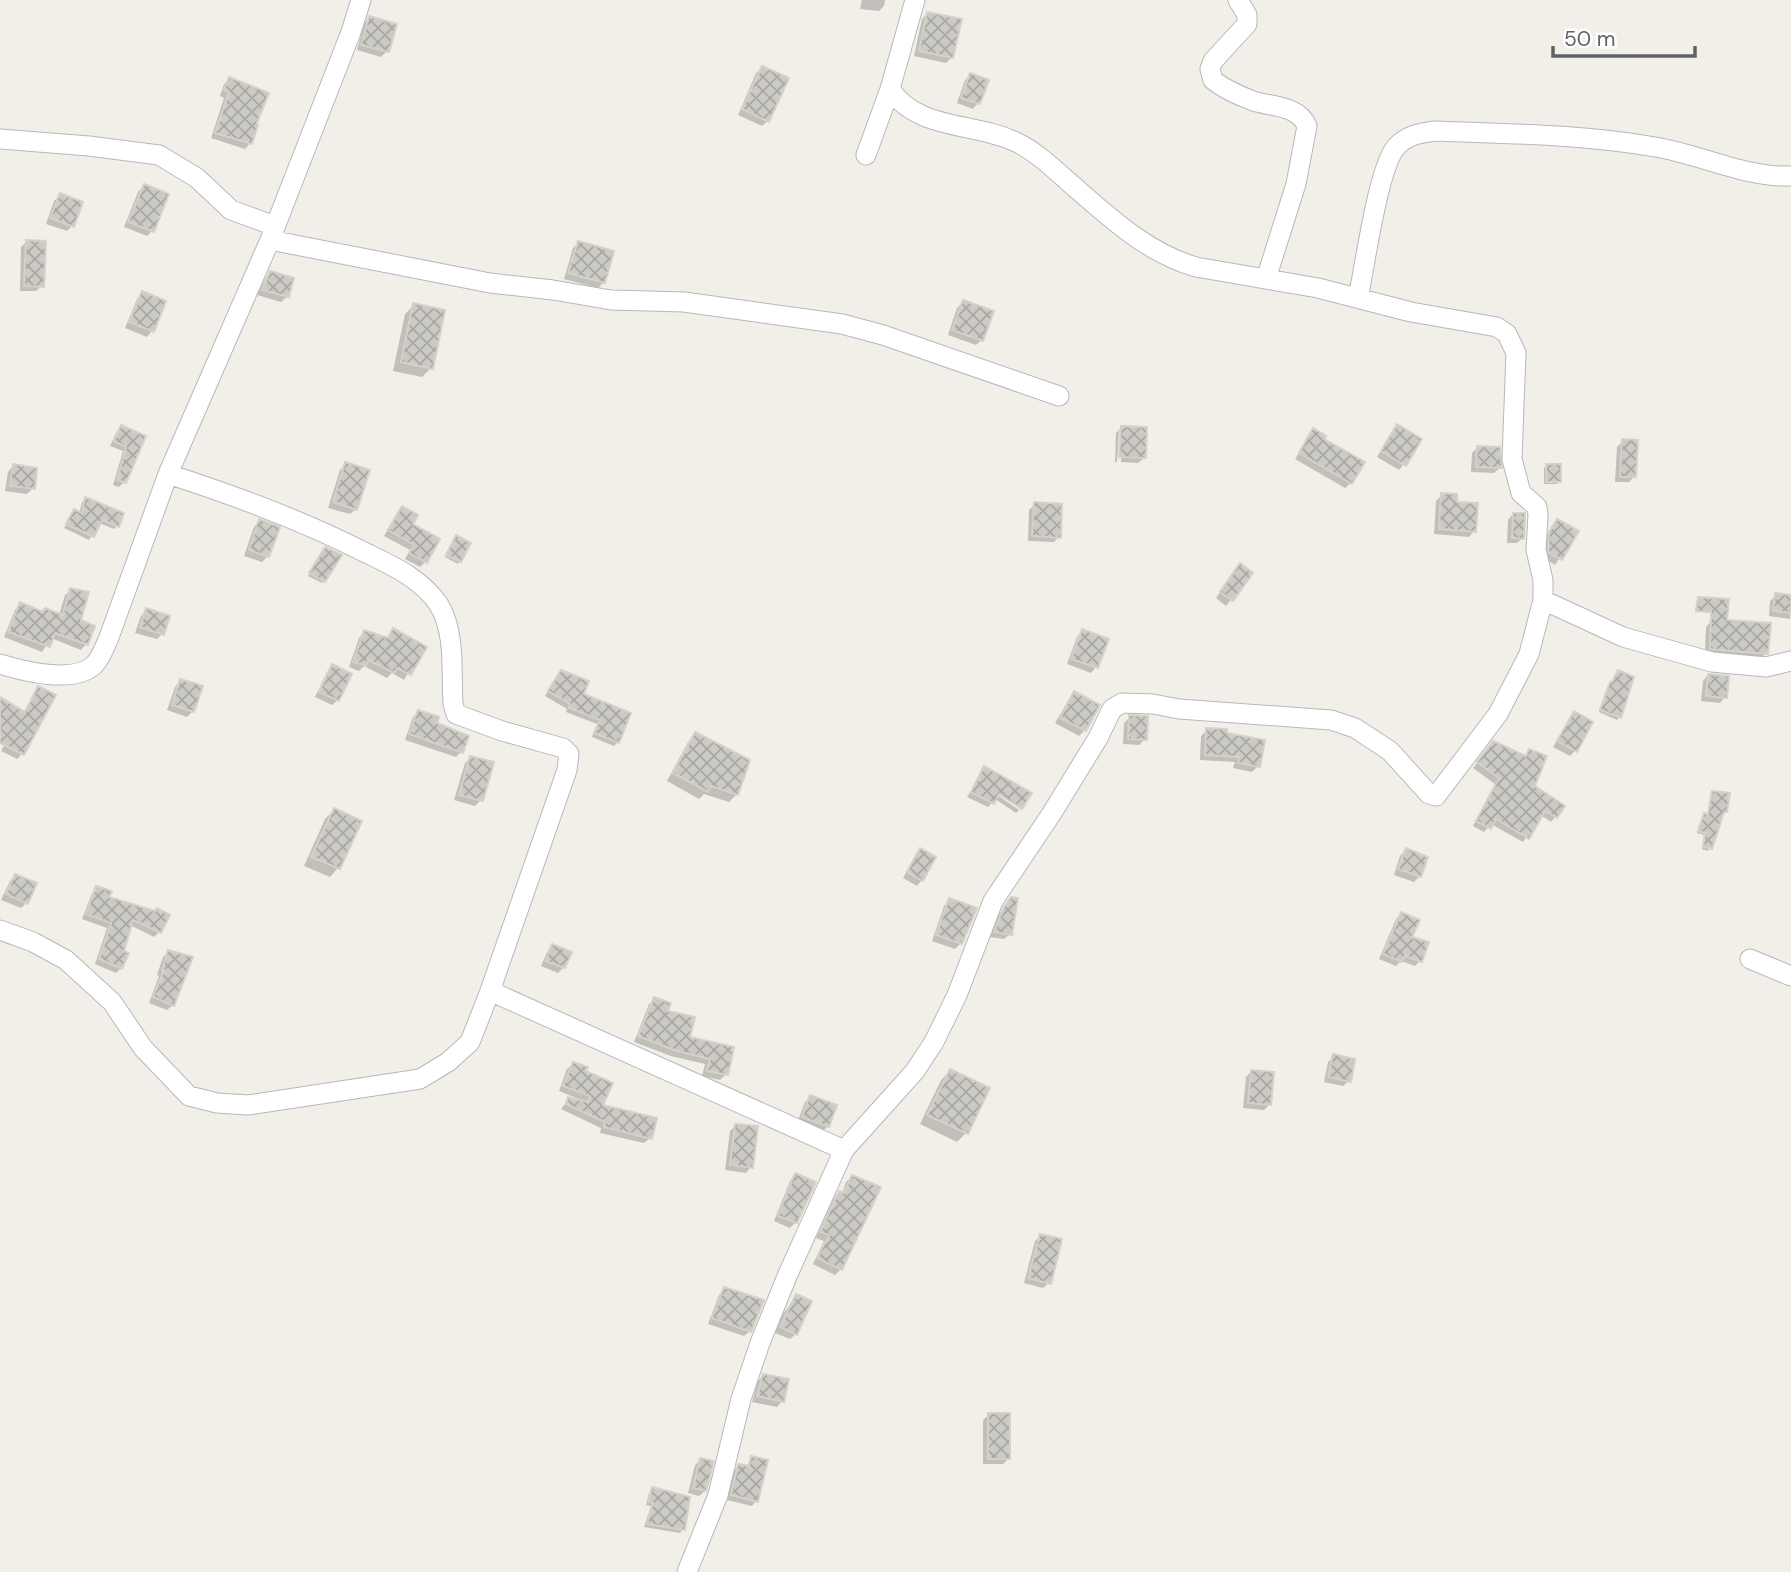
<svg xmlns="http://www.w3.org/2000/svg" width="1791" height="1572" font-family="'DM Sans',sans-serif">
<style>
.shadow{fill:#0003}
.building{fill:url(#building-cross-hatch);stroke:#d6d1c6;stroke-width:2}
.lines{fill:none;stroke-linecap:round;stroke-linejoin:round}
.minor-casing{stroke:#b5b8bc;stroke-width:21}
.minor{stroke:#fff;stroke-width:19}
</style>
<defs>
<pattern id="building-cross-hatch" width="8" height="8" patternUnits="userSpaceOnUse" patternTransform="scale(1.75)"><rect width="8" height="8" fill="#cccac5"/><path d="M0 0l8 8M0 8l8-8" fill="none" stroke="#a9a8a4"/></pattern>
</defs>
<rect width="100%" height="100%" fill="#f1efe8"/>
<path class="shadow" d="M862,0h23l-1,6 -5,5 -19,-2z
M927,14l25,43 -6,6 -32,-7 8,-37z
M369,18l18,33 -6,6 -24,-7 7,-26z
M762,68l6,53 -6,5 -24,-11 18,-42z
M971,75l7,28 -5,6 -16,-6 8,-23z
M230,79l23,47 -3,17 -5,6 -34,-11 13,-40 -4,-2 4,-12z
M144,186l8,45 -5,5 -23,-9 14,-35z
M60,195l12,31 -5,5 -21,-7 8,-23z
M27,241l15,45 -6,5h-16l1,-44z
M578,243l34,9 -9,31 -5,5 -34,-9 9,-31z
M270,273l22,6 -5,18 -6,5 -24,-7 8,-16z
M142,293l10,38 -5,6 -22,-9 12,-29z
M963,302l19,38 -6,5 -28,-10 9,-27z
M414,305l17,63 -9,9 -29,-6 12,-57z
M1397,426l7,38 -5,6 -22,-13z
M121,427l23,9 -20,46 -5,5 -6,-2 10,-34 -13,-5 7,-15z
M1122,427l22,31 -6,5 -17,-1 1,-31h-3l-2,31h-2l1,-29z
M1314,430l37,53 -6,5 -50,-29z
M1623,441l11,36 -5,5h-14l2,-35z
M1478,447l22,21 -6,5 -23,-1 1,-19z
M346,464l10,45 -6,5 -22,-6 12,-38z
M13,466l20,22 -6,6 -22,-3 3,-19z
M1547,466l12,15 -2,3h-13v-16z
M1442,495l13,8 19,28 -5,6 -35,-3 2,-33z
M86,499l31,27 -3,3 -15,-6 -10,17 -25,-12 10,-17 5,3 3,-12z
M1035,504l24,33 -5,5 -26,-1 1,-31z
M402,508l23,54 -5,5 -15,-8 5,-9 -26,-14z
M1513,514l10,24 -6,5h-10l1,-23z
M260,521l8,35 -6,6 -18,-6 10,-29z
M1557,521l19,11 -21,33 -11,-7v-19z
M454,540l6,21 -2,3 -13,-7z
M323,551l1,30 -2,2 -14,-7z
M1235,571l16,2 -25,33 -10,-8z
M71,590l15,54 -5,6 -30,-12 -9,14 -38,-15 11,-27 5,-6 22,9 3,-3 14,5 6,-20z
M1776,595l15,2 -1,22 -21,-3 1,-15z
M147,610l15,24 -5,5 -22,-6 6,-17z
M1711,621l55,32 -5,6 -56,-5 1,-27z
M393,630l31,18 -20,32 -12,-7 -5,5 -23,-12 -5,5 -10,-4 10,-29 5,-6 22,7z
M1082,631l14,36 -5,6 -24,-9 10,-27z
M333,667l5,33 -6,5 -17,-8 12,-25z
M1708,675l17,22 -5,6 -19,-2 2,-20z
M557,676l25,19 36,47 -4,4 -22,-9 5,-13 -31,-12 1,-3 -22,-13z
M1632,678l-13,39 -2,3 -18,-8 9,-26z
M180,681l13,30 -6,6 -20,-7 8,-23z
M38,688l16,8 -32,58 -5,5 -16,-8 4,-7 -5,-2v-43l23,14z
M1074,693l11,37 -6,6 -24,-13 14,-24z
M419,712l42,40 -5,5 -51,-17 8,-23z
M1574,713l1,38 -5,5 -17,-9z
M1130,717l15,22 -6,6 -16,-1 1,-21z
M1207,730l18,5 33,31 -6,6 -19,-4 2,-6 -35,-2 1,-24z
M696,734l41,60 -8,8 -25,-8 -5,5 -32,-18 21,-39z
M1489,748l36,8 4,-5 3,36 23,30 -4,5 -10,-7 -18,27 -32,-18 -7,8 -11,-6 22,-42 -22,-16z
M470,758l11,42 -6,6 -21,-6 11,-37z
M985,768l7,20 -1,3 28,19 -3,3 -21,-14 -7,8 -21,-10z
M1712,793l14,18 -5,2 -13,38 -6,-2 2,-14 -7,-2 5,-16 5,-2z
M334,810l26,12 -22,46 -8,9 -26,-11 21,-47z
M1406,850l20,8 -7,19 -5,5 -20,-7 6,-19z
M920,851l2,29 -5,6 -14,-8 12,-22z
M15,876l11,27 -5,5 -20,-8 9,-19z
M97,888l10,11 52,33 -5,5 -24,-12 -8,27 -1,16 -5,5 -21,-9 12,-36 -25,-9 10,-26z
M1011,899l-1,35 -6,5 -14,-2 9,-23z
M950,900l11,43 -6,6 -23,-8 12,-35z
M1401,914l19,47 -5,5 -14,-5 -5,5 -17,-7 17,-40z
M552,946l12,21 -6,6 -17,-7 6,-14z
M168,952l5,53 -6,5 -18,-7 10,-27 -2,-1 6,-18z
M655,999l33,39 44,10 -6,26 -6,6 -18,-4 3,-12 -34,-8 -37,-14 15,-38z
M1334,1056l15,25 -6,5 -19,-4 4,-20z
M573,1064l11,8 16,34 50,32 -6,5 -44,-10 1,-5 -40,-19 8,-10 9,2 1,-2 -20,-8 8,-22z
M950,1071l37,18 -21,44 -9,9 -37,-18 21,-44z
M1252,1071l17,34 -5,5 -21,-2 3,-31z
M810,1097l18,29 -6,6 -25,-9 8,-21z
M736,1125l15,42 -5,6 -21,-3 5,-39z
M795,1175l1,47 -6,6 -16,-7 16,-40z
M852,1177l-11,92 -6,6 -22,-11 11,-23 -8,-3 18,-40 6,-5 2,1 4,-12z
M1041,1236l8,47 -6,5 -19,-5 11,-42z
M724,1289l26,42 -6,5 -36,-12 11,-29z
M797,1296l-1,38 -6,5 -15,-6 7,-18z
M763,1376l19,25 -5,6 -25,-5 6,-21z
M989,1415l20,43 -6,6h-20v-44z
M752,1458l4,43 -4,5 -25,-6 7,-30 5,-4 7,1z
M701,1460l4,31 -6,5 -11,-3 7,-28z
M652,1489l31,40 -3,4 -36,-6 7,-21 -5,-1 3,-12z"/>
<path class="building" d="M927,12l35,7 -9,39 -34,-7z
M369,16l28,8 -8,28 -28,-7z
M762,66l27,12 -20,44 -27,-13z
M970,73l19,7 -9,24 -19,-6z
M229,77l40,16 -13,32h2l-6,19 -37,-11 14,-41 -5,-2z
M144,184l25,10 -15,38 -26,-10z
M60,193l23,9 -9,25 -24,-9z
M26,240l20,1 -2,46 -20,-1z
M578,241l36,10 -9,32 -37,-10z
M270,271l24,7 -5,19 -27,-7z
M142,291l24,10 -12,31 -25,-10z
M963,300l31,11 -11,30 -31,-11z
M413,303l32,7 -12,59 -32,-7z
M1397,424l25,15 -16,27 -25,-15z
M121,425l25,11 -20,47 -9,-3 9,-33 -12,-6z
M1121,426l26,1 -1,31 -27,-1z
M1313,428l13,8 -2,3 41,23 -13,22 -53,-31z
M1622,439l16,1 -2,37h-16z
M1477,446l23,1 2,21 -26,-1z
M345,462l25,8 -13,40 -24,-8z
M13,464l24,4 -2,21 -25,-3z
M1546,464h15v18h-15z
M1441,493l16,1v8l21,1 -2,29 -37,-3z
M85,497l39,16 -5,14 -17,-7 -8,17 -28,-13 8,-15 8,4z
M1034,502l28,2 -1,34 -29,-2z
M402,506l16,9 -5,9 27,15 -13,24 -18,-10 5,-8 -26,-15z
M1513,513h12l-1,26 -12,-1z
M259,519l21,8 -11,30 -20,-7z
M1557,519l22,12 -17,29 -13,-7 -1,-4 1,-17z
M456,535l15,8 -10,19 -15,-7z
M325,547l17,8 -17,27 -16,-9z
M1240,563l13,10 -20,28 -13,-9z
M70,588l19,4 -8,28 14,6 -7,19 -33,-12 -5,14 -42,-15 12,-30 23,10 2,-4 18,7z
M1775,593l16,2v18l-18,-2z
M1698,597l31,2 -2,21 44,3 -3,31 -58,-5 1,-37 -15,-1z
M146,608l24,8 -6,19 -24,-8z
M393,628l34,19 -16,28 -14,-7 -3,5 -26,-13 -2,6 -13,-4 11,-32 24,8z
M1082,629l27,10 -11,29 -27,-9z
M332,664l20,10 -13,27 -20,-9z
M561,670l28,11 -5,13 47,19 -12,30 -25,-10 6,-13 -31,-12 1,-4 -22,-13z
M1618,670l16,7 -13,41 -21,-8 10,-28h2z
M1708,674l21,2 -2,22 -21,-2z
M180,679l23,7 -9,26 -22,-7z
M38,686l18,9 -32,60 -24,-12v-46l25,15z
M1074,691l26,14 -14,26 -26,-13z
M418,710l21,7 -2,6 32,13 -6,17 -54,-19z
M1574,711l19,11 -16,30 -20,-11z
M1129,715l19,1 -1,24 -19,-1z
M1206,728l21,1v4l38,7 -5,27 -22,-4 1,-6 -34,-2z
M695,732l55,28 -12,35 -27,-9 -3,6 -35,-19z
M1493,741l33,15 3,-7 18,7 -12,30 30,20 -8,12 -12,-7 -16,28 -33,-20 -5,10 -15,-8 23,-43 -22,-16z
M470,756l24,6 -11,39 -24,-6z
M984,766l48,27 -10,16 -23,-15 -5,10 -23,-12z
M1712,791l18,2 -3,19h-3l-12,37 -9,-2 2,-14 -7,-2 6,-18 4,1z
M334,808l28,13 -22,48 -29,-12z
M920,848l16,9 -13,24 -16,-9z
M1406,848l22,9 -7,20 -23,-8z
M15,874l22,9 -9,21 -22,-10z
M96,886l16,5 -3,6 46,14 2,-3 13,7 -9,18 -28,-13 -9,31 5,2 -7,16 -23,-10 12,-36 -25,-9z
M1011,897l7,1 -6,37 -18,-3 10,-25z
M949,898l28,10 -15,36 -26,-9z
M1401,912l19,8 -8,17 17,5 -7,20 -17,-6 -3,6 -19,-8z
M552,944l20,8 -7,16 -20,-7z
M168,950l25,7 -19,49 -21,-9 11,-27h-2z
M654,997l17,6 -3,8 27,6 -5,20 44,10 -6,28 -21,-4 3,-12 -33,-8 -39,-15z
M1333,1054l22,5 -4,23 -23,-5z
M573,1062l15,5 -2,4 27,12 -10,22 54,13 -5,21 -48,-12 1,-5 -39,-18 2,-7 20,5 2,-6 -27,-10z
M950,1069l40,19 -22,46 -41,-19z
M1251,1070l23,2 -3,33 -23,-2z
M810,1095l27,10 -8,22 -27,-10z
M735,1124l23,2 -5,42 -23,-3z
M795,1173l21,9 -19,41 -19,-7z
M852,1175l29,12 -39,83 -25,-12 12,-23 -9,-3 19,-41 5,2z
M1040,1234l22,5 -11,45 -23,-6z
M724,1287l40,13 -13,32 -39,-14z
M796,1294l16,7 -15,34 -17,-8z
M763,1374l26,5 -5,23 -27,-6z
M988,1413h22v46h-22z
M751,1456l17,4 -10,42 -27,-7 7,-31 11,2z
M700,1458l14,3 -8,30 -13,-3z
M652,1487l38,10 -5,33 -38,-6 6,-21 -5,-1z"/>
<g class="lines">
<defs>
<path id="minor" d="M1238,0l9,15v9l-34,37 -3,8 3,11c11,9 27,16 40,21 19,6 45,4 54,25l-11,58 -30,95
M0,139l89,7 70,9 38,23 34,32 44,16
M866,155l24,-66
M270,240l220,43 63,7 58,10 73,2 158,22 41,11 176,61
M1358,298c7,-32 20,-130 38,-151 11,-12 24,-14 39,-16 74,3 147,3 220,16 45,7 90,31 136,29
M168,474c68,22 134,46 198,79 27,13 56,26 73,52 17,28 12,68 14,99l3,10 46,17 61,17 6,6 -2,16 -77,221
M1543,600l80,37 89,25 54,5 25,-6
M0,664c23,7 74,20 94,1 7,-7 10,-17 14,-25l60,-166 102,-234 81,-208 10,-32
M0,930l33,12 33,18 46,42 31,46 46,48 28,7 31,2 172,-26 28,-17 22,-20 20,-51 354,159 -56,124 -28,69 -19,56 -23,96 -31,77
M1750,959l41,17
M844,1150l71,-79 19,-29 23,-47 36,-94 59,-88 46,-75 14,-29 10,-6 31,1 26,5 152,11 24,8 35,23 39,43 7,2 62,-82 31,-60 14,-54v-20l-7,-30 2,-35 -1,-8 -16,-14 -9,-34 4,-106 -9,-19 -10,-7 -86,-15 -93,-24 -122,-21c-49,-14 -87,-50 -125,-83 -17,-15 -34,-32 -55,-42 -41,-20 -98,-11 -126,-53l25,-89"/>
</defs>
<use href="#minor" class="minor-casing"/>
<use href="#minor" class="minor"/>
</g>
<path d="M1553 46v10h142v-10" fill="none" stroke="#5f6368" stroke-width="3.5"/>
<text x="1564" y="46" font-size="21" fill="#5f6368" stroke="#ffffff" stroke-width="5" paint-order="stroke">50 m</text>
</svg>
